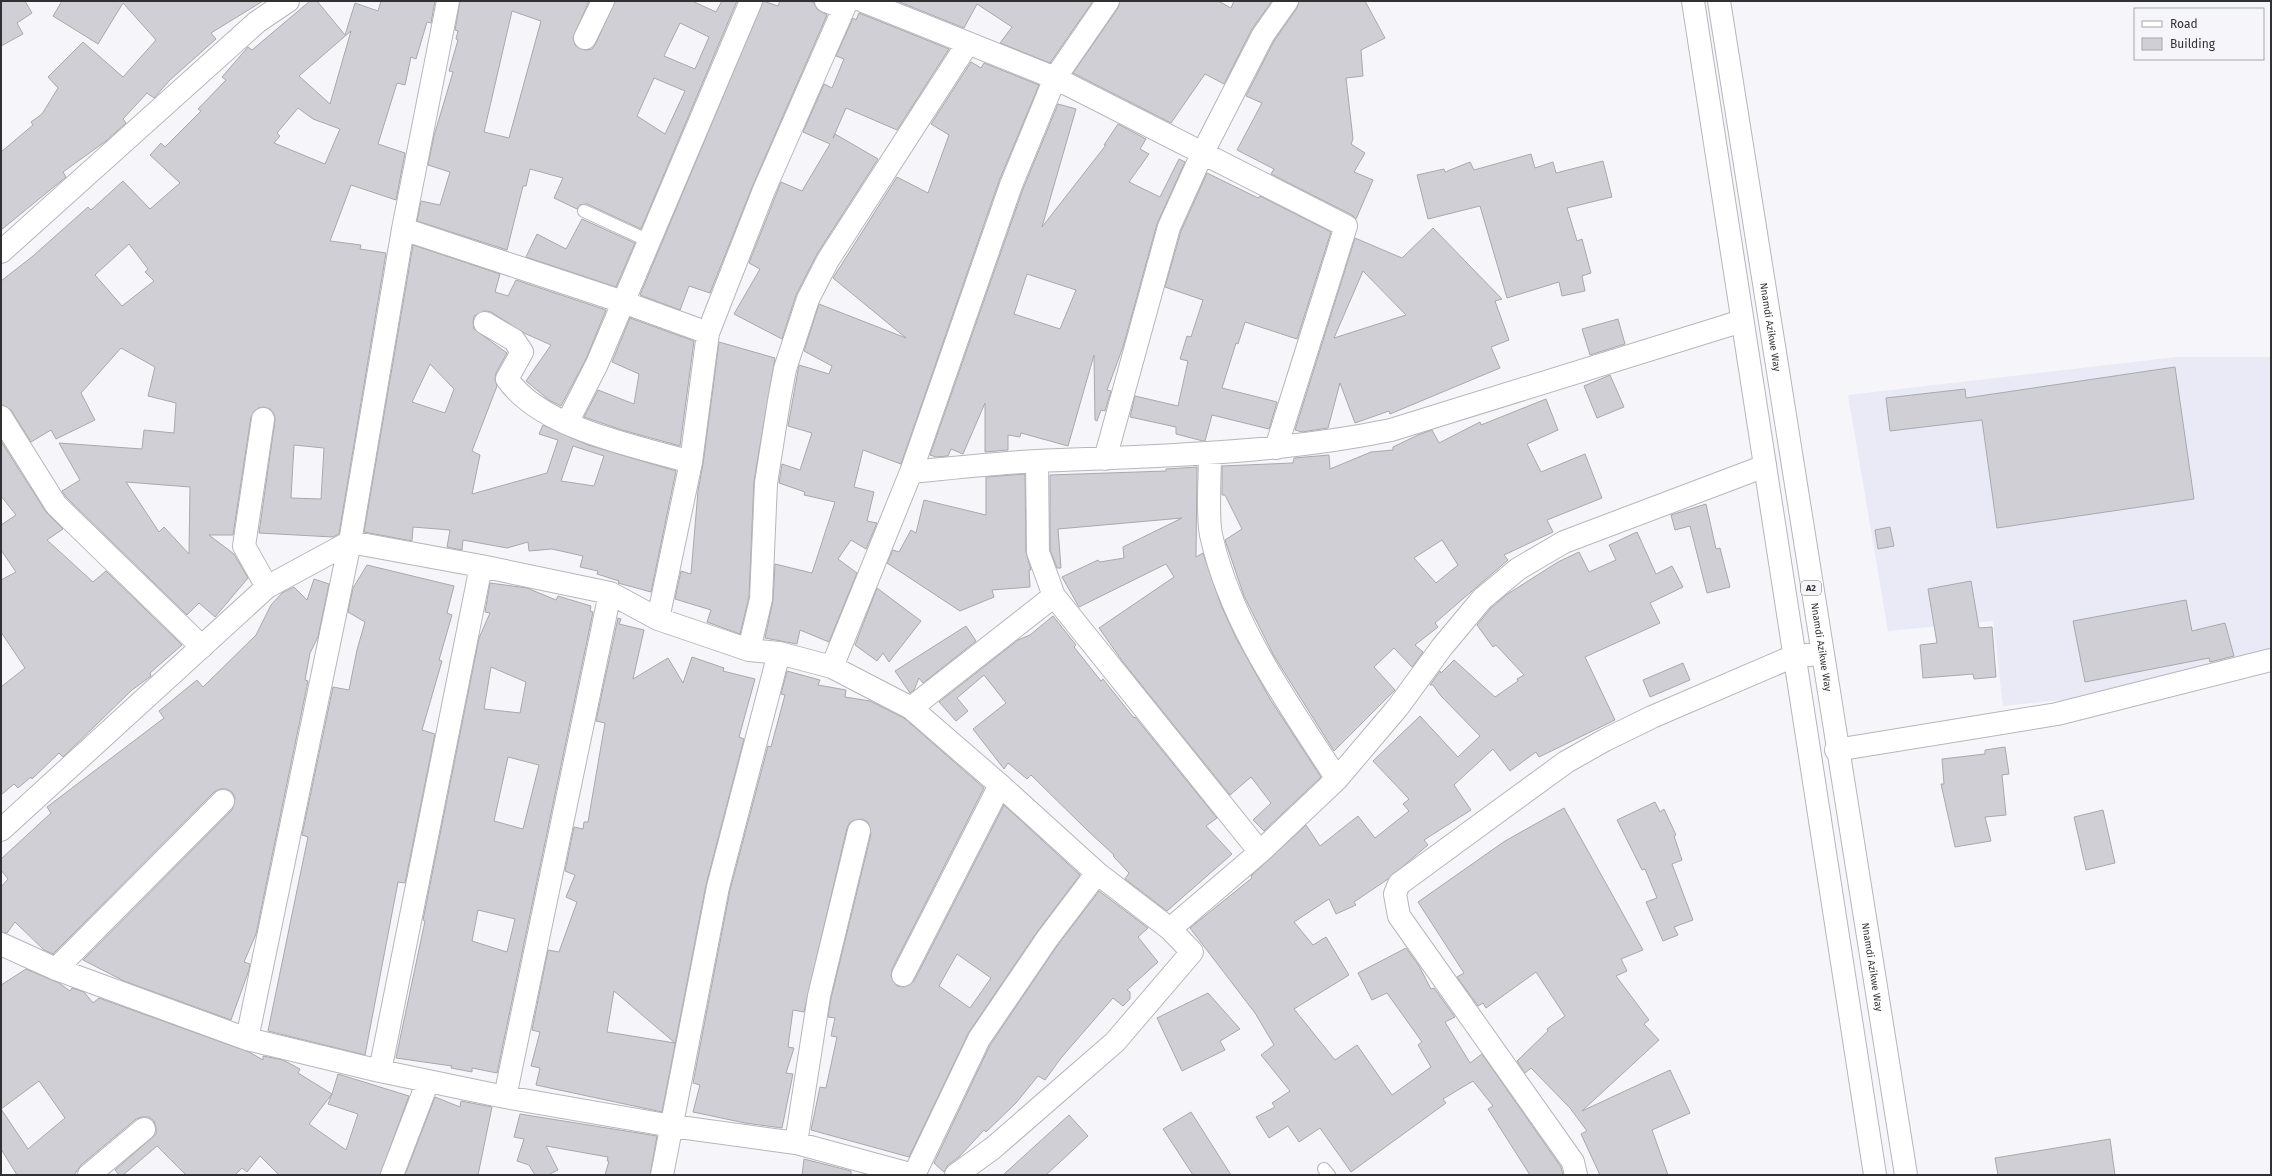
<svg xmlns="http://www.w3.org/2000/svg" width="2272" height="1176" font-family="'Fira Sans',sans-serif">
<style>
.built{fill:#e9eaf6}
.building{fill:#cfcfd5;stroke:#a8a9ad;fill-rule:evenodd}
.lines{fill:none;stroke-linecap:round;stroke-linejoin:round}
.service-casing{stroke:#b6b6bb;stroke-width:14}
.minor-casing{stroke:#b6b6bb;stroke-width:24}
.trunk-casing{stroke:#b6b6bb;stroke-width:24}
.service{stroke:#fff;stroke-width:12}
.minor{stroke:#fff;stroke-width:22}
.trunk{stroke:#fff;stroke-width:22}
.labels{text-anchor:middle;stroke-width:3;stroke-linejoin:round;paint-order:stroke}
.shield{fill:#f5f5fa;stroke:#6b6c6f;stroke-width:1}
.shield-label{font-size:9px;font-weight:bold;fill:#303133}
.street-label{font-size:10px;fill:#303133;stroke:#f5f5fa}
</style>
<rect width="100%" height="100%" fill="#f5f5fa"/>
<path class="built" d="M2176,357h95v296l-154,41 -114,12 -10,-85 -105,10 -40,-236z"/>
<path class="building" d="M1,1h24l7,12 -15,10 6,11 -22,12z
M62,1h201l-52,32 5,6 -46,41 -16,18 -7,-5 -24,26 3,4 -20,18 -43,31 3,5 -65,53v-78l32,-27 -2,-3 11,-8 16,-26 -10,-11 35,-35 40,35 33,-37 -33,-37 -25,41 -45,-28z
M310,1h7l28,34 10,-32 23,8 3,-10h54l-4,22 -4,-1 -11,37 -5,-2 -6,28 -8,-2 -19,61 27,9 -9,47 -45,-15 -21,56 31,4 -1,4 26,4 -47,281 -6,3 -74,-4 16,-113 -1,-6 -4,-5 -6,-2 -6,1 -7,9 -18,118h-24l25,19 14,24 -33,39 -16,-14 -12,12 -121,-118 -4,-6 18,-11 -21,-37 83,6 2,-19 30,3 2,-30 -28,-7 7,-29 -34,-19 -40,45 14,27 -39,19 -5,-9 -20,12 -20,-32 -10,-5v-124l32,-25 55,-49 3,3 32,-29 27,28 30,-26 -30,-28 11,-12 4,4 36,-36 -3,-2 28,-29 -4,-3 26,-30 4,3zM351,31l-21,73 -31,-28zM298,108l15,11 27,10 -15,35 -51,-21 6,-7 -3,-3zM129,244l19,25 -3,3 9,9 -32,25 -27,-31zM294,445l30,3 -3,51 -30,-1zM126,482l64,5 -1,67 -25,-27 -5,5z
M460,1h129l-16,37 2,7 10,5 7,-1 4,-6 19,-42h77l24,11 6,-11h15l-96,228 -54,-25 -7,1 -3,4 -23,-11 9,-20 -33,-9 -4,17h-3l-16,64 -90,-29 4,-20 19,4 10,-33 -22,-7 6,-29 19,-64 -4,-1 9,-31 -2,-1 2,-8 -3,-1zM512,11l29,10 -32,117 -25,-6zM680,23l29,14 -14,32 -31,-13zM654,78l31,13 -20,43 -28,-18z
M763,1l15,5 2,-5h30l4,2 3,6 10,6 -74,170 -43,108 -21,-7 -9,24 -40,-15z
M897,1h196l-43,62 -50,-20 12,-16 -35,-23 -13,24z
M1120,1h98l13,7 3,-7h38l-20,28 -28,55 -19,-10 -34,49 -98,-50 45,-65z
M1299,1h66l20,37 -24,12 2,26 -17,2 7,61 -2,5 14,9 -11,19 19,8 -17,39 -4,-4 -81,-41 3,-5 -37,-19 25,-47 -16,-7 28,-55 23,-33z
M859,13l90,36 -52,81 -51,-22 -13,30 2,-4 43,25 -61,95 -21,41 -14,44 -48,-25 26,-45 -11,-6 32,-81 21,9 28,-47 -27,-12 21,-48 8,4 12,-29 -8,-3 17,-38 3,2z
M971,62l10,6 3,-5 55,22 -40,96 -98,283 -38,-14 -9,37 20,5 -7,29 10,2 -11,26 -15,-9 -13,19 19,14 -28,69 -29,-12 -3,14 -32,-6 8,-38 2,-36 37,9 23,-71 -31,-7 1,-3 -26,-9 3,-19 18,6 12,-37 -24,-7 11,-61 30,9 3,-8 -28,-15 15,-47 87,34 -73,-60 64,-101 31,16 21,-58 -18,-11z
M1058,104l18,5 -34,118 64,-82h-2l14,-21 28,15 -6,10 9,5 -20,28 31,15 19,-38 6,3 -28,62 -34,123 -16,43 4,1 -6,20 -4,-1 -4,11 -2,-1 -1,-65 -26,91 -47,-13 -1,4 -12,-2v15l-23,2v-49l-22,51 -12,-5 -3,7 -12,1 -6,-2 93,-266zM1027,274l49,16 -16,39 -46,-15z
M1531,154l4,14 18,-6 3,11 47,-12 9,36 -45,11 10,33 5,-2 9,34 -9,3 3,15 -23,5 -3,-14 -52,16 -27,-92 -52,13 -11,-44 27,-6 1,3 25,-10 4,8z
M1207,173l51,25 2,-2 71,36 -34,107 -52,-17 -7,22 -2,-1 -14,45 55,14 -8,27 -57,-14 -7,26h-2l-27,-7v-7l-46,-10 5,-21 43,10 10,-45 -8,-2 7,-23 4,1 12,-37 -38,-13 16,-56z
M582,219l53,24 -19,44 -90,-30 11,-23 29,15z
M1433,228l69,71 -7,2 14,39 -18,7 9,21 -110,46 -1,-3 -34,12 -15,-40 -12,45 -26,4 -7,-2 60,-192 47,20zM1363,271l43,44 -72,23z
M413,245l87,29 -5,18 13,4 8,-16 90,30 -20,49 -25,47 -12,-6 -23,-19 25,-36 -27,-12 -33,-21 -6,-1 -11,5 -1,7 1,6 33,24 -11,20 -1,7 2,6 -25,65 8,4 -8,39 75,-21 11,-33 -19,-6 4,-9 45,20 88,26 -25,121 -33,-9 1,-2 -22,-7 1,-3 -18,-4 3,-11 -31,-7 -23,2 -1,-9 -21,6 -44,-8 -1,10 -15,-3 3,-17 -37,-3 -1,14 -48,-9zM430,364l24,25 -9,24 -33,-11zM573,446l31,10 -10,30 -33,-5z
M630,318l64,23 -14,105 -58,-16 -38,-13 14,-27 36,14 5,-30 -27,-12z
M1618,319l7,25 -35,11 -8,-26z
M719,342l56,16 -21,123 -5,116 -9,37 -33,-12 4,-12 -36,-11 6,-28 10,3 7,-83 5,-27z
M2175,367l19,132 -197,29 -15,-108 -92,11 -4,-33 79,-9 1,9z
M1610,375l14,32 -27,11 -13,-32z
M1546,399l12,31 -31,14 14,28 44,-18 17,44 -55,22 6,12 -49,23 4,5 -73,63 3,4 -23,18 8,7 -11,15 -18,-19 -20,19 21,23 -61,61 -60,-95 -30,-60 -19,-56 17,-11 -17,-34h-3v-29l71,-3 1,-5 35,-3 1,14 41,-17 22,-2v-3l25,-12 14,-5 7,13 41,-21 1,3zM1442,540l16,25 -22,18 -22,-25z
M1,441l45,71 17,17 -16,11 46,42 13,-11 76,74 -32,28 1,3 -19,14 -69,67 -4,-4 -27,26 -1,-2 -13,11 -4,-4 -13,11v-108l24,-19 -24,-36v-52l15,-8 -15,-22v-25l15,-10 -15,-19z
M1197,467l-1,90 7,-4 18,52 15,33 34,61 51,78 -57,54 -11,-11 18,-17 -20,-26 -21,18 -107,-133 -24,-34 75,-51 -8,-13 -87,43 -17,-30 36,-17 2,2 24,-4 -1,-11 59,-29 -124,11 3,39h-4l-7,-18v-75l116,-4v-2z
M1025,474l1,78 5,18h-2l1,17 -38,3 2,7 -34,14 -73,-48 6,-13 6,2 12,-22 5,3 8,-33 62,15v-38z
M1706,504l10,45 4,-1 10,39 -23,6 -17,-67 -15,4 -4,-15z
M1890,527l4,19 -16,3 -3,-19z
M1637,532l19,42 16,-8 11,21 -33,16 10,20 -75,34 30,63 -76,37 -3,-5 -26,19 -17,-22 -39,36 17,25 -47,30 4,5 -40,34 -34,23 2,3 -20,9 -7,-15 -35,23 19,23 13,-8 23,38 -55,34 41,51 22,-15 35,50 39,-28 -13,-22 4,-3 -35,-49 -15,7 -14,-27 48,-25 13,18 12,23 3,-1 21,29 -10,5 25,41 12,-9 79,113 2,8h-33l-42,-66 5,-3 -20,-25 -30,18 3,4 -95,69 -31,-44 -21,14 -11,-16 -19,12 -13,-21 19,-10 -3,-4 18,-12 -29,-36 13,-10 -19,-32 -65,-85 62,-50 -1,-2 55,-51 14,21 38,-30 17,22 34,-27 -6,-7 6,-5 -36,-38 47,-45 38,41 22,-21 -39,-40 -8,-11h-3l10,-14 1,2 13,-13 41,37 23,-16 -1,-2 7,-4 -28,-30 -3,2 -16,-22 14,-17 15,-13 52,-33 21,-10 10,20 27,-12 -7,-15z
M367,565l87,21 -7,27 5,2 -13,45 3,1 -20,69 13,4 -30,149 -7,-1 -33,173 -97,-24 40,-194 -6,-2 31,-148 16,3 8,-40 8,-28 -17,-10 5,-24z
M314,579l15,5 -11,53 -8,16 -5,27 3,1 -52,253 -12,28 6,2 -1,6 -18,50 -107,-39 -41,-21 149,-150 3,-12 -3,-6 -5,-3h-7l-6,3 -161,162 -9,-4 -29,-28 -8,11 -6,-1v-45l7,-8 -7,-9v-11l50,-46 -4,-6 117,-89 -5,-7 38,-31 6,7 53,-52 15,-30 11,-12 12,-6 13,13z
M1971,581l8,47 13,-1 4,50 -22,2 -1,-5 -50,4 -3,-33 17,-2 -9,-54z
M490,583l37,5 29,12 2,-4 33,10 -1,5 3,1 -96,461 -25,-5v4l-21,-4 1,-2 -56,-8 29,-137 -2,-1 56,-282 11,-25 -5,-1zM491,667l35,15 -6,31 -36,-4zM508,757l31,8 -16,64 -29,-8zM478,910l37,9 -8,33 -35,-11z
M877,588l44,33 -32,41 -6,-9 -6,8 -22,-16z
M2186,600l6,31 33,-8 9,33 -24,6 -1,-4 -124,24 -12,-61z
M1053,616l23,29 -2,2 27,34 2,-2 31,39 1,-1 82,101 -11,8 26,28 -65,57 -42,-32 4,-6 -16,-17 1,-1 -26,-24 -57,-56 -4,4 -19,-16 -4,6 -31,-40 33,-26 -22,-28 -27,23 11,13 -12,10 -17,-19 79,-62 12,-5z
M618,618l3,1 -2,5 25,6 -11,49 35,-21 15,25 9,-26 32,11 -1,3 32,8 -16,58 5,2 -38,146 -44,227 -126,-27 4,-17 -9,-2 9,-34 -8,-2 16,-80 11,2 18,-50 -11,-5 9,-22 -10,-4 9,-44 9,2 1,-7h4l17,-99 -9,-2zM614,991l61,52 -68,-11z
M966,626l10,15 -53,42 -4,-5 -5,12 -4,3 -15,-22z
M1683,663l7,17 -40,17 -7,-17z
M787,671l33,9 -2,5 28,5 -1,7 25,4 34,17 80,70 -92,181 -1,7 6,10 7,1 10,-6 90,-176 76,70 -43,57 -68,100 -60,125 -98,-27 9,-43 6,1 11,-51 -6,-1 4,-18 -7,-1 3,-19 40,-164 -3,-12 -6,-3 -12,3 -3,6 -43,184 -11,-2 -5,37 6,1 -8,25 7,1 -11,54 -37,-5 -52,-11 7,-27 -7,-2 37,-193 38,-144 3,1 14,-52 -4,-1zM957,954l34,24 -21,30 -31,-22z
M2005,747l4,27 -7,1 4,40 -21,2 6,24 -36,6 -14,-63h3l-2,-25 43,-5v-4z
M1655,802l5,10 4,-3 12,26 -2,1 8,24 -10,4 21,56 -19,7 4,8 -15,6 -17,-39 11,-4 -12,-29 -3,1 -25,-50z
M1564,808l79,142 -22,9 6,12 -11,5 33,44 -5,4 15,16 -77,71 88,-41 20,43 -38,17 16,45h-68l-19,-41 6,-3 -17,-23 -39,-40 -6,5 -8,-12 31,-30 -1,-2 18,-13 -29,-44 -50,36 -3,-5 -5,3 -21,-29 7,-4 -46,-71 87,-61z
M2103,810l12,53 -29,7 -12,-53z
M1099,891l49,37 -10,9 20,25 -31,28 3,2v7l-7,7 -10,-8 -52,60 -16,22 -7,-4 -22,27 -30,29 -2,-2 -25,27 -11,8 -4,7 -10,-9 56,-118 67,-99z
M26,969l33,14 11,8 2,-3 12,4 9,11 6,-5 150,54 14,8v-4l20,4 17,9 -2,4 34,21 6,-20 71,22 -29,79h-101l-19,-19 -13,16 -5,-4 -7,7h-49l-29,-29 -34,29h-4l-4,-5 41,-36v-7l-2,-6 -5,-4h-7l-6,2 -55,46 -7,10h-57l-16,-26v-164zM39,1081l26,37 -37,31 -27,-40zM332,1094l-4,10 30,10 -12,36 -37,-26z
M1208,993l32,36 -20,12 5,9 -43,21 -25,-53z
M435,1097l25,10 1,-6 31,6 -14,68h-73z
M1191,1112l40,63h-38l-30,-46z
M520,1114l137,22 -7,39h-45l4,-14h-2l1,-4 -62,-11 12,24 -10,5h-13l-6,-10 -12,-4 7,-22 -10,-2z
M1069,1115l19,21 -42,39h-43z
M2110,1139l5,36h-117l-3,-17z
M804,1159l47,12v4h-49z"/>
<g class="lines">
<defs>
<path id="service" d="M584,211l65,30
M1324,1169l5,6"/>
<path id="minor" d="M826,1l18,7
M863,1l192,77 291,148 -70,222
M585,38l18,-37
M403,229l220,73 85,31
M1,252l256,-230 31,-21
M485,323l29,17 8,12 -15,27c35,50 129,67 184,83
M1,417l55,88 146,142
M263,419l-19,127 23,41
M567,423l30,-59 154,-363
M1210,453c0,23 -3,62 1,82 20,90 77,168 126,244
M1105,459l64,-232 33,-73 61,-119 24,-34
M1037,461l1,91 16,44 206,256
M911,472c42,-4 85,-9 127,-11 119,-5 236,-7 353,-31l351,-109
M658,619l33,-157 17,-129 56,-143 83,-189
M749,650l12,-51 5,-116 13,-82 6,-32 23,-70 20,-39 140,-217
M832,667l79,-195 100,-287 44,-107 53,-77
M911,708l143,-112
M1836,750l221,-36 214,-54
M1,830l266,-243 83,-45 131,24 129,27 48,26 91,31 30,3 53,14 79,41 89,77 97,88 73,56 22,23 -77,90 -122,106 -37,27
M1170,929l90,-77 77,-73 61,-72 44,-60 40,-48 36,-30 46,-27 201,-76
M1,944l55,25 191,70 133,32 125,26 167,29 124,17 118,32
M56,969l167,-168
M903,975l97,-190
M247,1039l103,-497 53,-313 45,-228
M380,1071l101,-505
M505,1097l105,-504
M796,1143l23,-147 40,-165
M89,1175l55,-46
M392,1175l36,-94
M662,1175l56,-288 61,-234
M914,1175l65,-136 68,-100 50,-66
M1576,1175l-3,-13 -174,-246 -4,-22 4,-10 167,-122 39,-22 47,-23 142,-61 27,-2"/>
<g id="trunk">
<path d="M1693,1l182,1174"/>
<path id="s1" d="M1719,1l187,1174"/>
</g>
</defs>
<use href="#service" class="service-casing"/>
<use href="#minor" class="minor-casing"/>
<use href="#trunk" class="trunk-casing"/>
<use href="#service" class="service"/>
<use href="#minor" class="minor"/>
<use href="#trunk" class="trunk"/>
</g>
<g class="labels">
<rect class="shield" x="1801" y="581" width="20" height="14" rx="3"/>
<g class="shield-label">
<text x="1811" y="591">A2</text>
</g>
<g class="street-label">
<text dy="4" stroke="none"><textPath href="#s1" startOffset="330">Nnamdi Azikwe Way</textPath></text>
<text dy="4" stroke="none"><textPath href="#s1" startOffset="654">Nnamdi Azikwe Way</textPath></text>
<text dy="4" stroke="none"><textPath href="#s1" startOffset="978">Nnamdi Azikwe Way</textPath></text>
</g>
</g>
<rect width="2272" height="1176" fill="none" stroke="#303133" stroke-width="4"/>
<rect x="2134" y="8" width="130" height="52" fill="#f5f5fa" stroke="#a6a7aa"/>
<rect x="2142" y="21" width="20" height="6" fill="#ffffff" stroke="#a6a7aa"/>
<text x="2170" y="28" font-size="12" fill="#303133">Road</text>
<rect x="2142" y="38" width="20" height="12" fill="#cfcfd5" stroke="#a6a7aa"/>
<text x="2170" y="48" font-size="12" fill="#303133">Building</text>
</svg>
